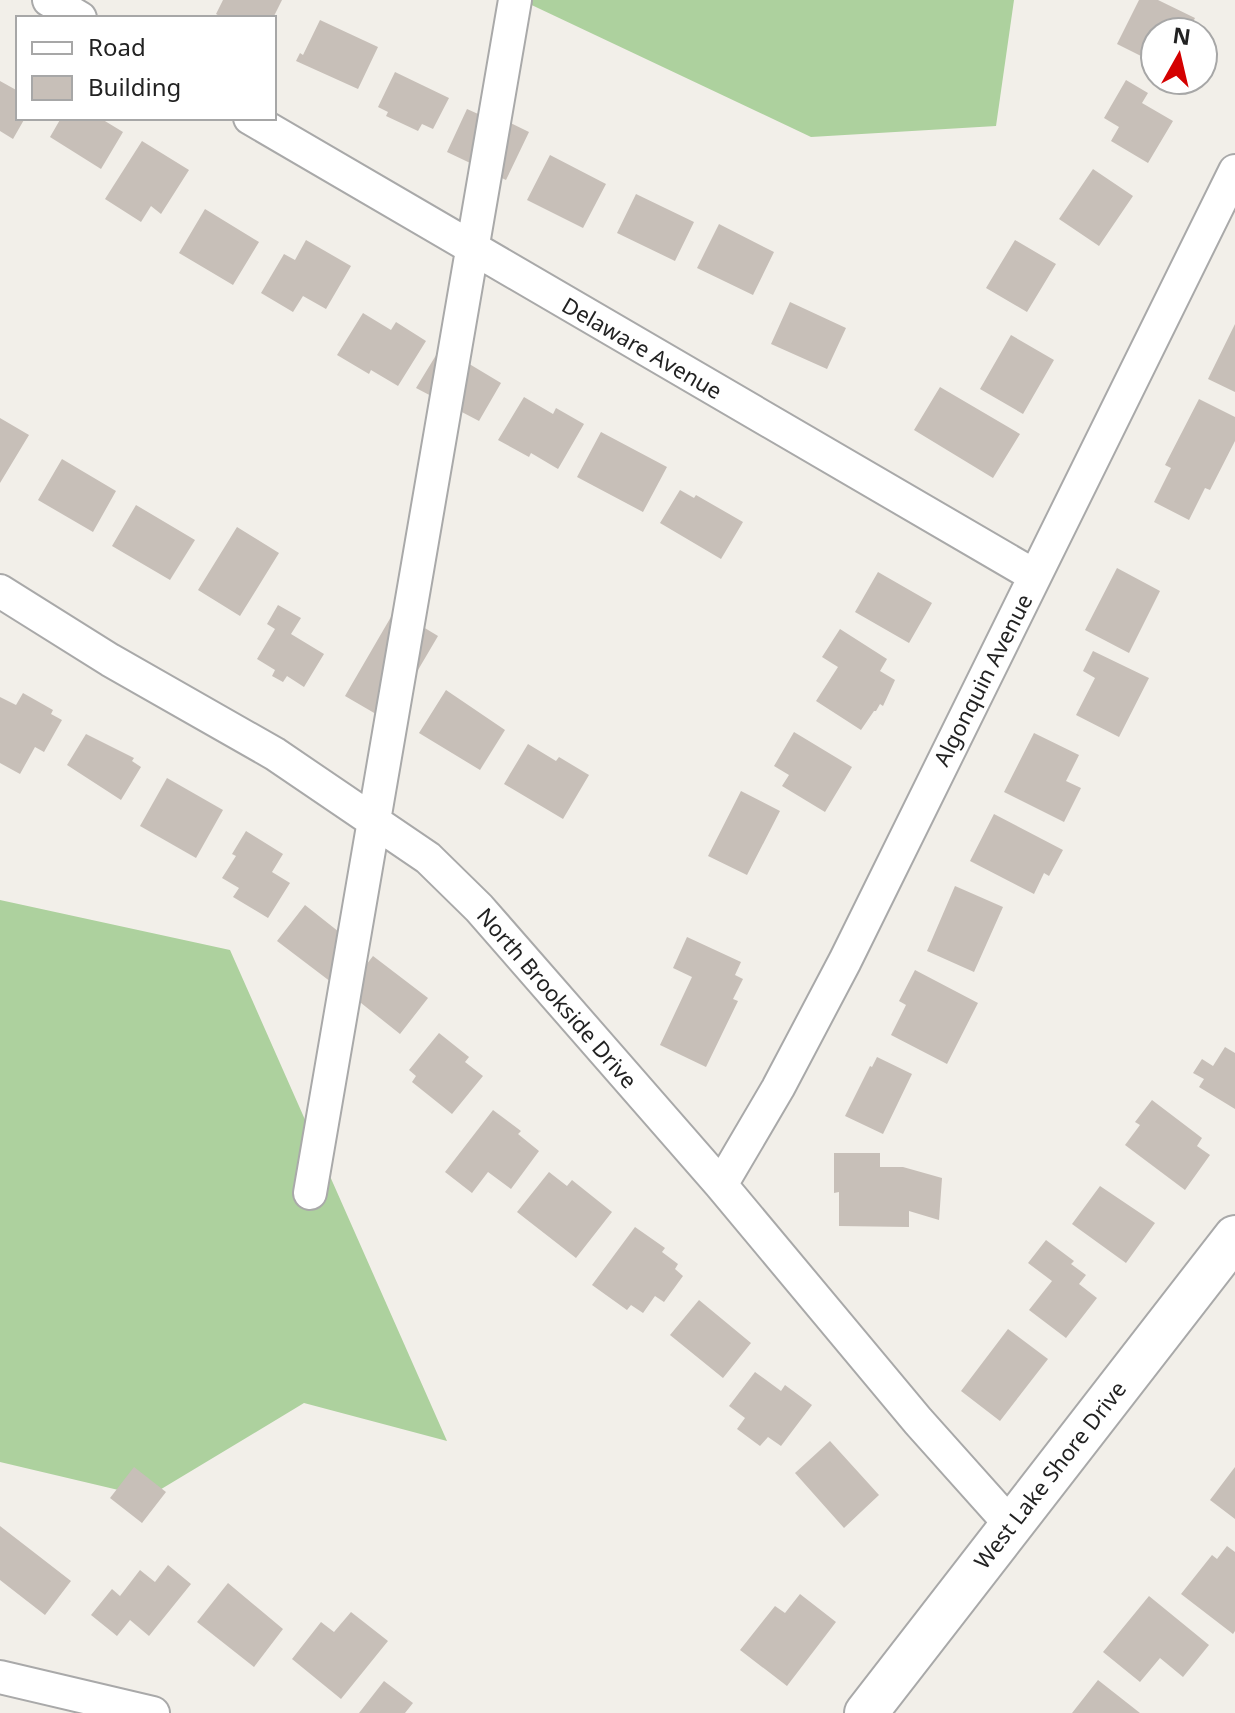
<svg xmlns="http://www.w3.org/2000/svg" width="1235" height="1713" font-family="'Noto Sans',sans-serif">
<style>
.forest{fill:#add19e}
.building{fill:#c7bfb8}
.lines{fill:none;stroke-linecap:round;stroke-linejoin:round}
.minor-casing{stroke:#a9a9a9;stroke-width:36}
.tertiary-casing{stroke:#a9a9a9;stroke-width:46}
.minor{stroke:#fff;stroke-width:32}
.tertiary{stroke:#fff;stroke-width:42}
.labels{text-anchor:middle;stroke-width:6;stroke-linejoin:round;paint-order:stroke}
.street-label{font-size:22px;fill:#222;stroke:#fff}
</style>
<rect width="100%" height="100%" fill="#f2efe9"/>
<path class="forest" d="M521,0h493l-18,126 -185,11z
M0,900l230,50 217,491 -143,-38 -156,94 -148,-35z"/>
<path class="building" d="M223,0h59l-9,18h-50l-7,-4z
M1139,0h19l37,18 -7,14h-33v31l-38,-19z
M320,20l58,27 -20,42 -62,-28 4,-8 3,2z
M395,72l54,26 -16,31 -11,-5 -4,7 -32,-15 2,-4 -10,-5z
M1126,80l22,13 -6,10 31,18 -25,42 -37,-22 8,-14 -15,-9z
M0,81l18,10v27h7l-12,21 -13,-8z
M467,109l29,13 2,-5 31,15 -23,48 -59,-28z
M61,118h39l23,14 -22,37 -51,-32z
M142,141l47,29 -28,44 -10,-8 -10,16 -36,-23z
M550,155l56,29 -23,44 -56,-28z
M1093,169l40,27 -34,50 -40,-27z
M636,194l58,28 -19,39 -58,-28z
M205,209l54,33 -26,43 -54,-32z
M719,224l55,28 -21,43 -56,-27z
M306,240l45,26 -25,43 -23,-13 -10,16 -32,-19 23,-39 11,6z
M1015,240l41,24 -29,48 -41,-24z
M790,302l56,26 -19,41 -56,-25z
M363,313l28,17 5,-8 30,19 -28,45 -27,-16 -2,4 -32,-19z
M1235,324v68l-27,-13z
M1011,335l43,25 -31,54 -43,-25z
M441,347l60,36 -22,38 -63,-33z
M940,387l80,47 -27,44 -79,-48z
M524,397l29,17 3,-6 28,16 -26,45 -27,-16 -2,4 -31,-17z
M1199,399l36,18v24l-25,49 -5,-2 -16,32 -35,-18 17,-34 -6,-3z
M0,418l29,17 -29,48z
M601,432l66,35 -24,45 -66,-35z
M62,459l54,32 -23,41 -55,-32z
M680,490l14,8 2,-3 47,27 -22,37 -61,-36z
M136,505l59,35 -25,40 -58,-34z
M237,527l42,26 -39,63 -42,-26z
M1117,568l43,23 -31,62 -44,-23z
M878,572l54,31 -23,40 -54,-31z
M278,605l23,13 -10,16 33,20 -20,33 -17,-11 -4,6 -11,-6 3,-6 -18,-11 18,-30 -8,-5z
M395,610l43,26 -50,85 -43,-25z
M840,629l47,30 -7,12 15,9 -12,26 -3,-2 -4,7h-2l-13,19 -45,-29 22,-34 -16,-10z
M1093,651l56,27 -30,59 -43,-22 19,-37 -12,-7z
M446,690l59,40 -25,40 -61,-37z
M23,693l30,17 -2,4 11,6 -18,32 -9,-5 -15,27 -20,-11v-66l16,8z
M794,732l58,35 -27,45 -43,-26 7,-11 -15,-9z
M1034,733l45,22 -13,26 15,7 -17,34 -60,-30z
M86,734l48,24 -2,3 9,6 -20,33 -54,-35z
M528,744l28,17 3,-4 30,18 -26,44 -59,-35z
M167,778l56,32 -27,48 -56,-32z
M741,791l39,20 -33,64 -39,-19z
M994,814l69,36 -14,26 -5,-3 -10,21 -64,-33z
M246,831l37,23 -11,18 18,11 -22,35 -35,-21 6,-9 -17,-10 14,-22 -4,-2z
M955,886l48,21 -29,65 -47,-21z
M305,905l53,42 -27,35 -54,-41z
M687,937l54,25 -6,13 8,4 -10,20 5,2 -32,66 -46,-22 32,-68 -19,-9z
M373,956l55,42 -28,36 -54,-43z
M915,970l63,33 -31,61 -56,-29 15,-30 -7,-4z
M439,1033l30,24 -4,5 18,14 -31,38 -40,-32 4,-6 -7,-6z
M1225,1047l10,6v56l-36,-22 5,-8 -11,-6 9,-14 11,7z
M877,1057l35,17 -29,60 -38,-18 25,-50 2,1z
M1152,1100l50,38 -5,8 13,9 -25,35 -60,-45 15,-20 -5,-3z
M493,1110l28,21 -3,3 21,17 -28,38 -23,-17 -16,21 -27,-21z
M834,1153h46v14h23l39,11 -3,42 -30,-9v16l-70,-1v-34l-5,1z
M549,1172l18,14 5,-6 40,32 -36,46 -59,-46z
M1100,1186l55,37 -29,40 -54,-39z
M635,1227l30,21 -3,4 16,12 -3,5 8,7 -19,26 -9,-6 -12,17 -12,-8 -4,5 -35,-25z
M1046,1240l28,21 -3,3 15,11 -7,9 18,14 -31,40 -37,-28 23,-29 -24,-18z
M699,1300l52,43 -28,35 -53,-43z
M1008,1329l40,30 -48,62 -39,-30z
M755,1372l26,19 4,-6 27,20 -31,41 -13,-9 -8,9 -23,-17 8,-11 -16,-12z
M830,1441l49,54 -35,33 -49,-55z
M134,1467l32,25 -24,31 -32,-25z
M1235,1467v52l-25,-19z
M0,1526l71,55 -26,34 -45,-35z
M1227,1546l8,6v79l-2,3 -52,-40 31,-39 5,4z
M168,1565l23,19 -42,52 -19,-16 -13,16 -26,-21 21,-26 8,7 20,-26 15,12z
M228,1583l55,46 -29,38 -57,-45z
M800,1594l36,28 -49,64 -47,-36 35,-44 10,7z
M1149,1596l60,49 -26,32 -23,-19 -20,24 -37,-30z
M351,1612l37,29 -47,58 -49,-40 29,-37 13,10z
M1098,1680l42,33h-68z
M384,1681l29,22 -8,10h-46z"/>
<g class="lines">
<defs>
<path id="minor" d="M49,0l31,18
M250,118l785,458
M0,591l110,69 165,94 153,104 51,50 242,277 197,236 93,104
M721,1185l57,-97 67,-127 390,-790
M310,1193l205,-1193
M0,1677l153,36"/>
<path id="tertiary" d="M866,1713l369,-476"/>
</defs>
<use href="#minor" class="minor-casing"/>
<use href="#tertiary" class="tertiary-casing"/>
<use href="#minor" class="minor"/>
<use href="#tertiary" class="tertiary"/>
</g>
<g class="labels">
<g class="street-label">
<text transform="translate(642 348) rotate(30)" y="8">Delaware Avenue</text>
<text transform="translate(983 680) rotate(-63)" y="8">Algonquin Avenue</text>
<text transform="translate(557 998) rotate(49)" y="8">North Brookside Drive</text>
<text transform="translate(1050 1475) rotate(-52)" y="8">West Lake Shore Drive</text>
</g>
</g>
<rect x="16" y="16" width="260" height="104" fill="#ffffff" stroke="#a7a7a7" stroke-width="2"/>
<rect x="32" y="42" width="40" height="12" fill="#ffffff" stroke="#a7a7a7" stroke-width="2"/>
<text x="88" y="56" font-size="24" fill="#222222">Road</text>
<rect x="32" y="76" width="40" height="24" fill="#c7bfb8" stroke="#a7a7a7" stroke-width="2"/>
<text x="88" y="96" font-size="24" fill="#222222">Building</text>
<g transform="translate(1179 56) rotate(8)"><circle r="38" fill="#ffffff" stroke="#a7a7a7" stroke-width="2"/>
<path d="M0-6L14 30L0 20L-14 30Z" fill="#d40000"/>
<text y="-12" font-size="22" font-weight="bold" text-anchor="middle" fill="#222222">N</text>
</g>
</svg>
